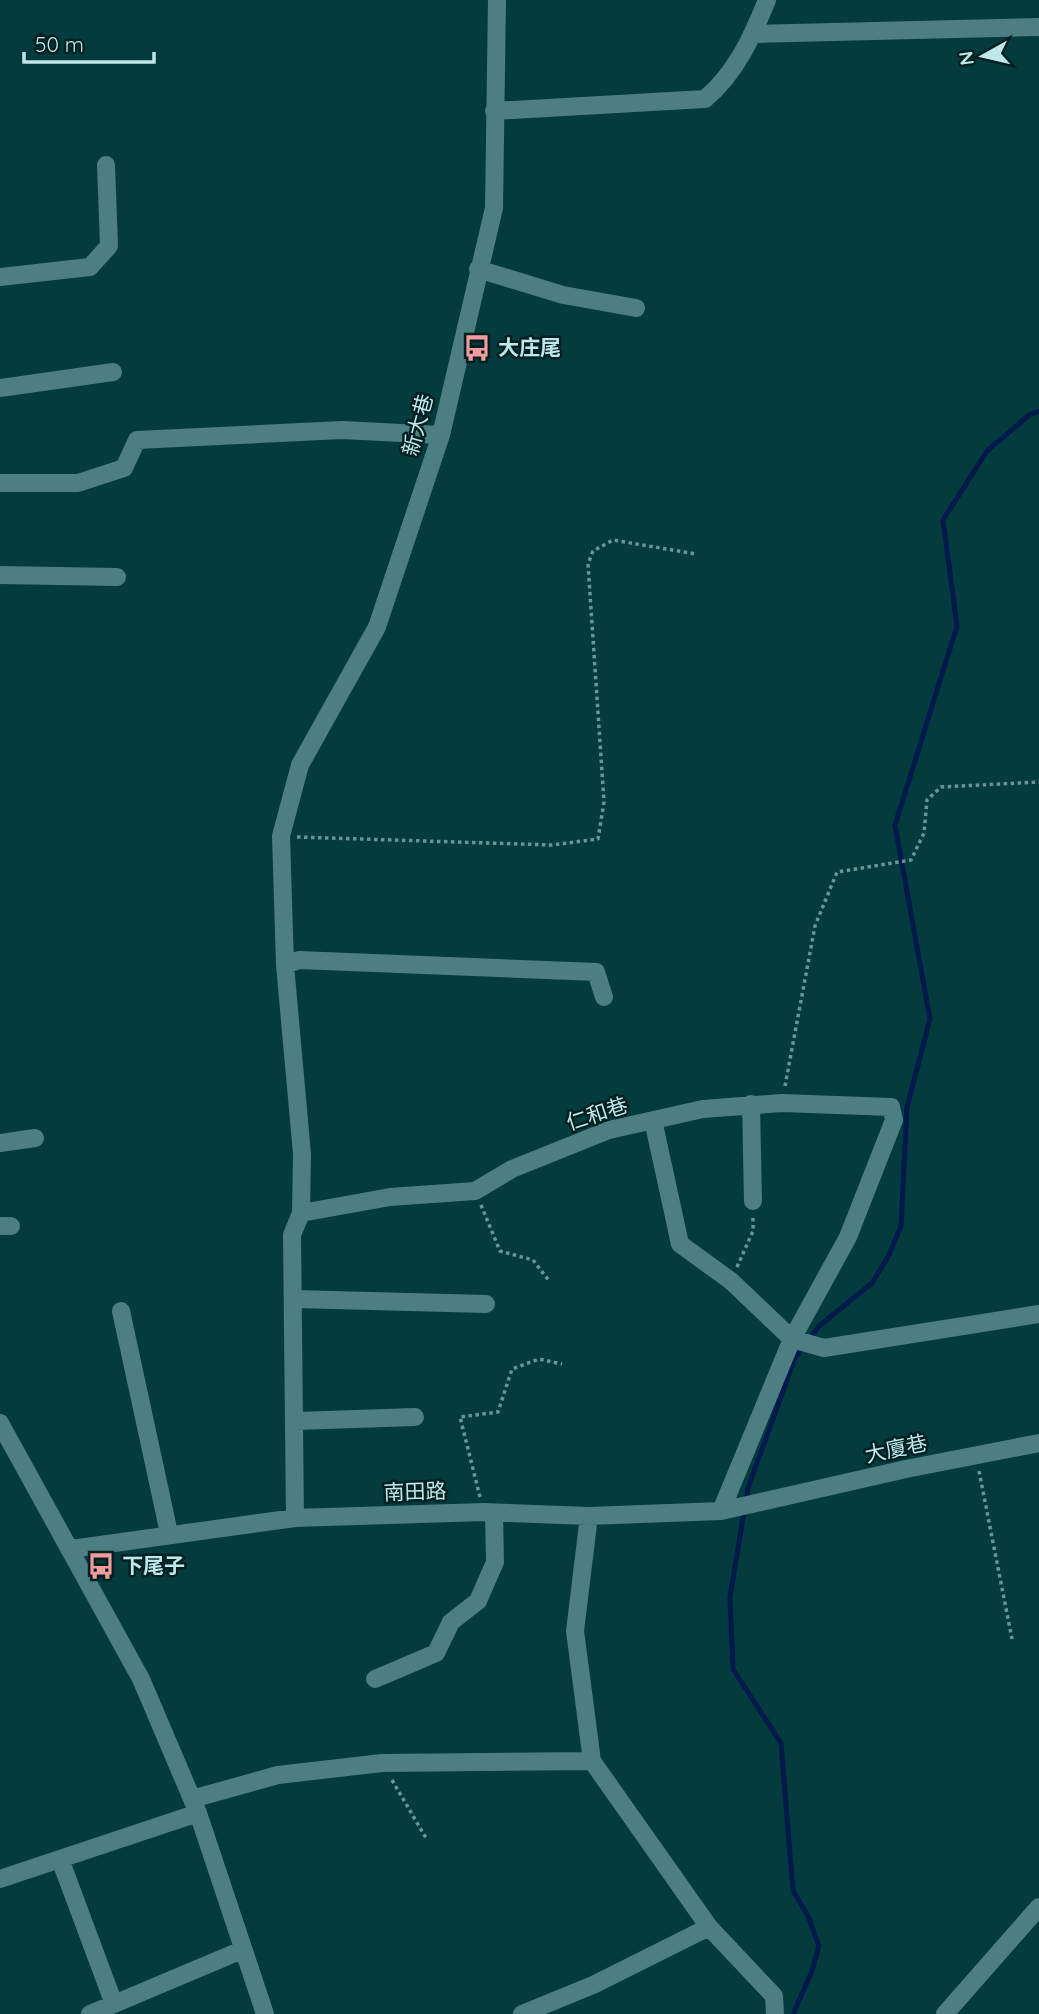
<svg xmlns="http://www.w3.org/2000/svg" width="1039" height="2014" font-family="Quicksand,'Noto Sans TC',sans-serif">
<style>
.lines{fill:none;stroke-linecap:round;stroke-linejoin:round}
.stream{stroke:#001a4c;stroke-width:5}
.path{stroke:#669698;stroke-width:3.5;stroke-dasharray:3.5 3.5;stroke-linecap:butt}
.minor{stroke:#4b7f81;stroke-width:18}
.labels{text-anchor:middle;stroke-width:5;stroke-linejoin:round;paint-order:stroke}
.poi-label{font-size:21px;font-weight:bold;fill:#bee8e9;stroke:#022021;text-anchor:start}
.street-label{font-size:21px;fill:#bee8e9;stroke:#022021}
</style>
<rect width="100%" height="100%" fill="#043b3d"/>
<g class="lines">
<path class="stream" d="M793,2014l19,-43 7,-25 -11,-30 -15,-25 -12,-148 -48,-74 -3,-72 18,-109 47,-130 24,-32 53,-43 16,-26 13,-31 6,-119 23,-88 -35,-194 62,-199 -14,-106 44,-69 42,-36 10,-4"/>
<path class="path" d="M297,837l255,8 46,-6 6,-37 -16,-238 5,-13 20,-11 83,14
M785,1086l30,-160 22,-54 74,-12 13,-27 3,-33 14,-13 98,-5
M481,1205l19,46 33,9 17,22
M737,1267l16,-36v-13
M979,1471l33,168
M480,1497l-20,-80 38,-5 14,-43 27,-10 23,5
M392,1780l34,58"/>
<path class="minor" d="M753,34l286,-7
M494,111l211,-12c31,-26 47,-62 62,-99
M478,269l85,26 73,13
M0,277l90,-10 19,-21 -3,-81
M0,388l113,-16
M0,483h78l46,-15 13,-28 205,-10 99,5
M0,575l117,2
M285,965l14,-5 297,12 8,25
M751,1104l2,97
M653,1120l27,124 51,37 61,58 32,9 215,-34
M0,1143l35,-5
M301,1213l89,-16 85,-6 37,-22 97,-39 94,-21 79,-6 109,4 3,13 -46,117 -56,102 -71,172
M0,1226h11
M294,1299l192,5
M121,1311l48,222
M296,1421l119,-4
M0,1423l141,256 57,134 67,201
M589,1516l-14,115 17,130
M295,1518l-3,-283 9,-22 1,-59 -17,-189 -4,-129 19,-71 77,-138 64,-192 53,-227 3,-208
M71,1549l224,-31 189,-6 105,4 132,-5 185,-42 133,-26
M375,1679l61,-26 15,-31 27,-21 17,-39 -1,-49
M192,1799l86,-24 104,-12 210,-2 117,166 65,69 1,18
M60,1859l54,145 -24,10
M0,1879l198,-66
M114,2004l128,-54
M522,2014l71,-29 116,-58
M945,2014l94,-107"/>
</g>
<defs>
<symbol id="bus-bare" viewBox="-9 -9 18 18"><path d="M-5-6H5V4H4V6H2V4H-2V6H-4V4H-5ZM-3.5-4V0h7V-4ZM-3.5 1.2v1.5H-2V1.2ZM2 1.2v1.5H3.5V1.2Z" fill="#f59b9d" stroke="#022021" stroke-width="2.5" paint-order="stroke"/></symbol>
</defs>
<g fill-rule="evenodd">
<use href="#bus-bare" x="458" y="329" width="38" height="38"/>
<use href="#bus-bare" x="82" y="1547" width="38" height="38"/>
</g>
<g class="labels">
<g class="poi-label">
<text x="498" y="355">大庄尾</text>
<text x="122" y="1573">下尾子</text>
</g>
<g class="street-label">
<text transform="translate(418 425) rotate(-75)" y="7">新大巷</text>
<text transform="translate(597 1114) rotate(-18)" y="7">仁和巷</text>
<text transform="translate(896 1449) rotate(-12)" y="7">大廈巷</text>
<text transform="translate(415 1492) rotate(-2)" y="7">南田路</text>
</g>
</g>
<g transform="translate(983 56) rotate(262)" stroke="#022021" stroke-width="5" paint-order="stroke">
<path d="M0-5L12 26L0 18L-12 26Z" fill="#bee8e9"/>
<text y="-10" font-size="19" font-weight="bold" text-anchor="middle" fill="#bee8e9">N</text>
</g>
<path d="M24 52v10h130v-10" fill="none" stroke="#bee8e9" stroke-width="3.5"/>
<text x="35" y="52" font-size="21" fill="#bee8e9" stroke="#022021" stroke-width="5" paint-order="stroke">50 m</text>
</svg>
